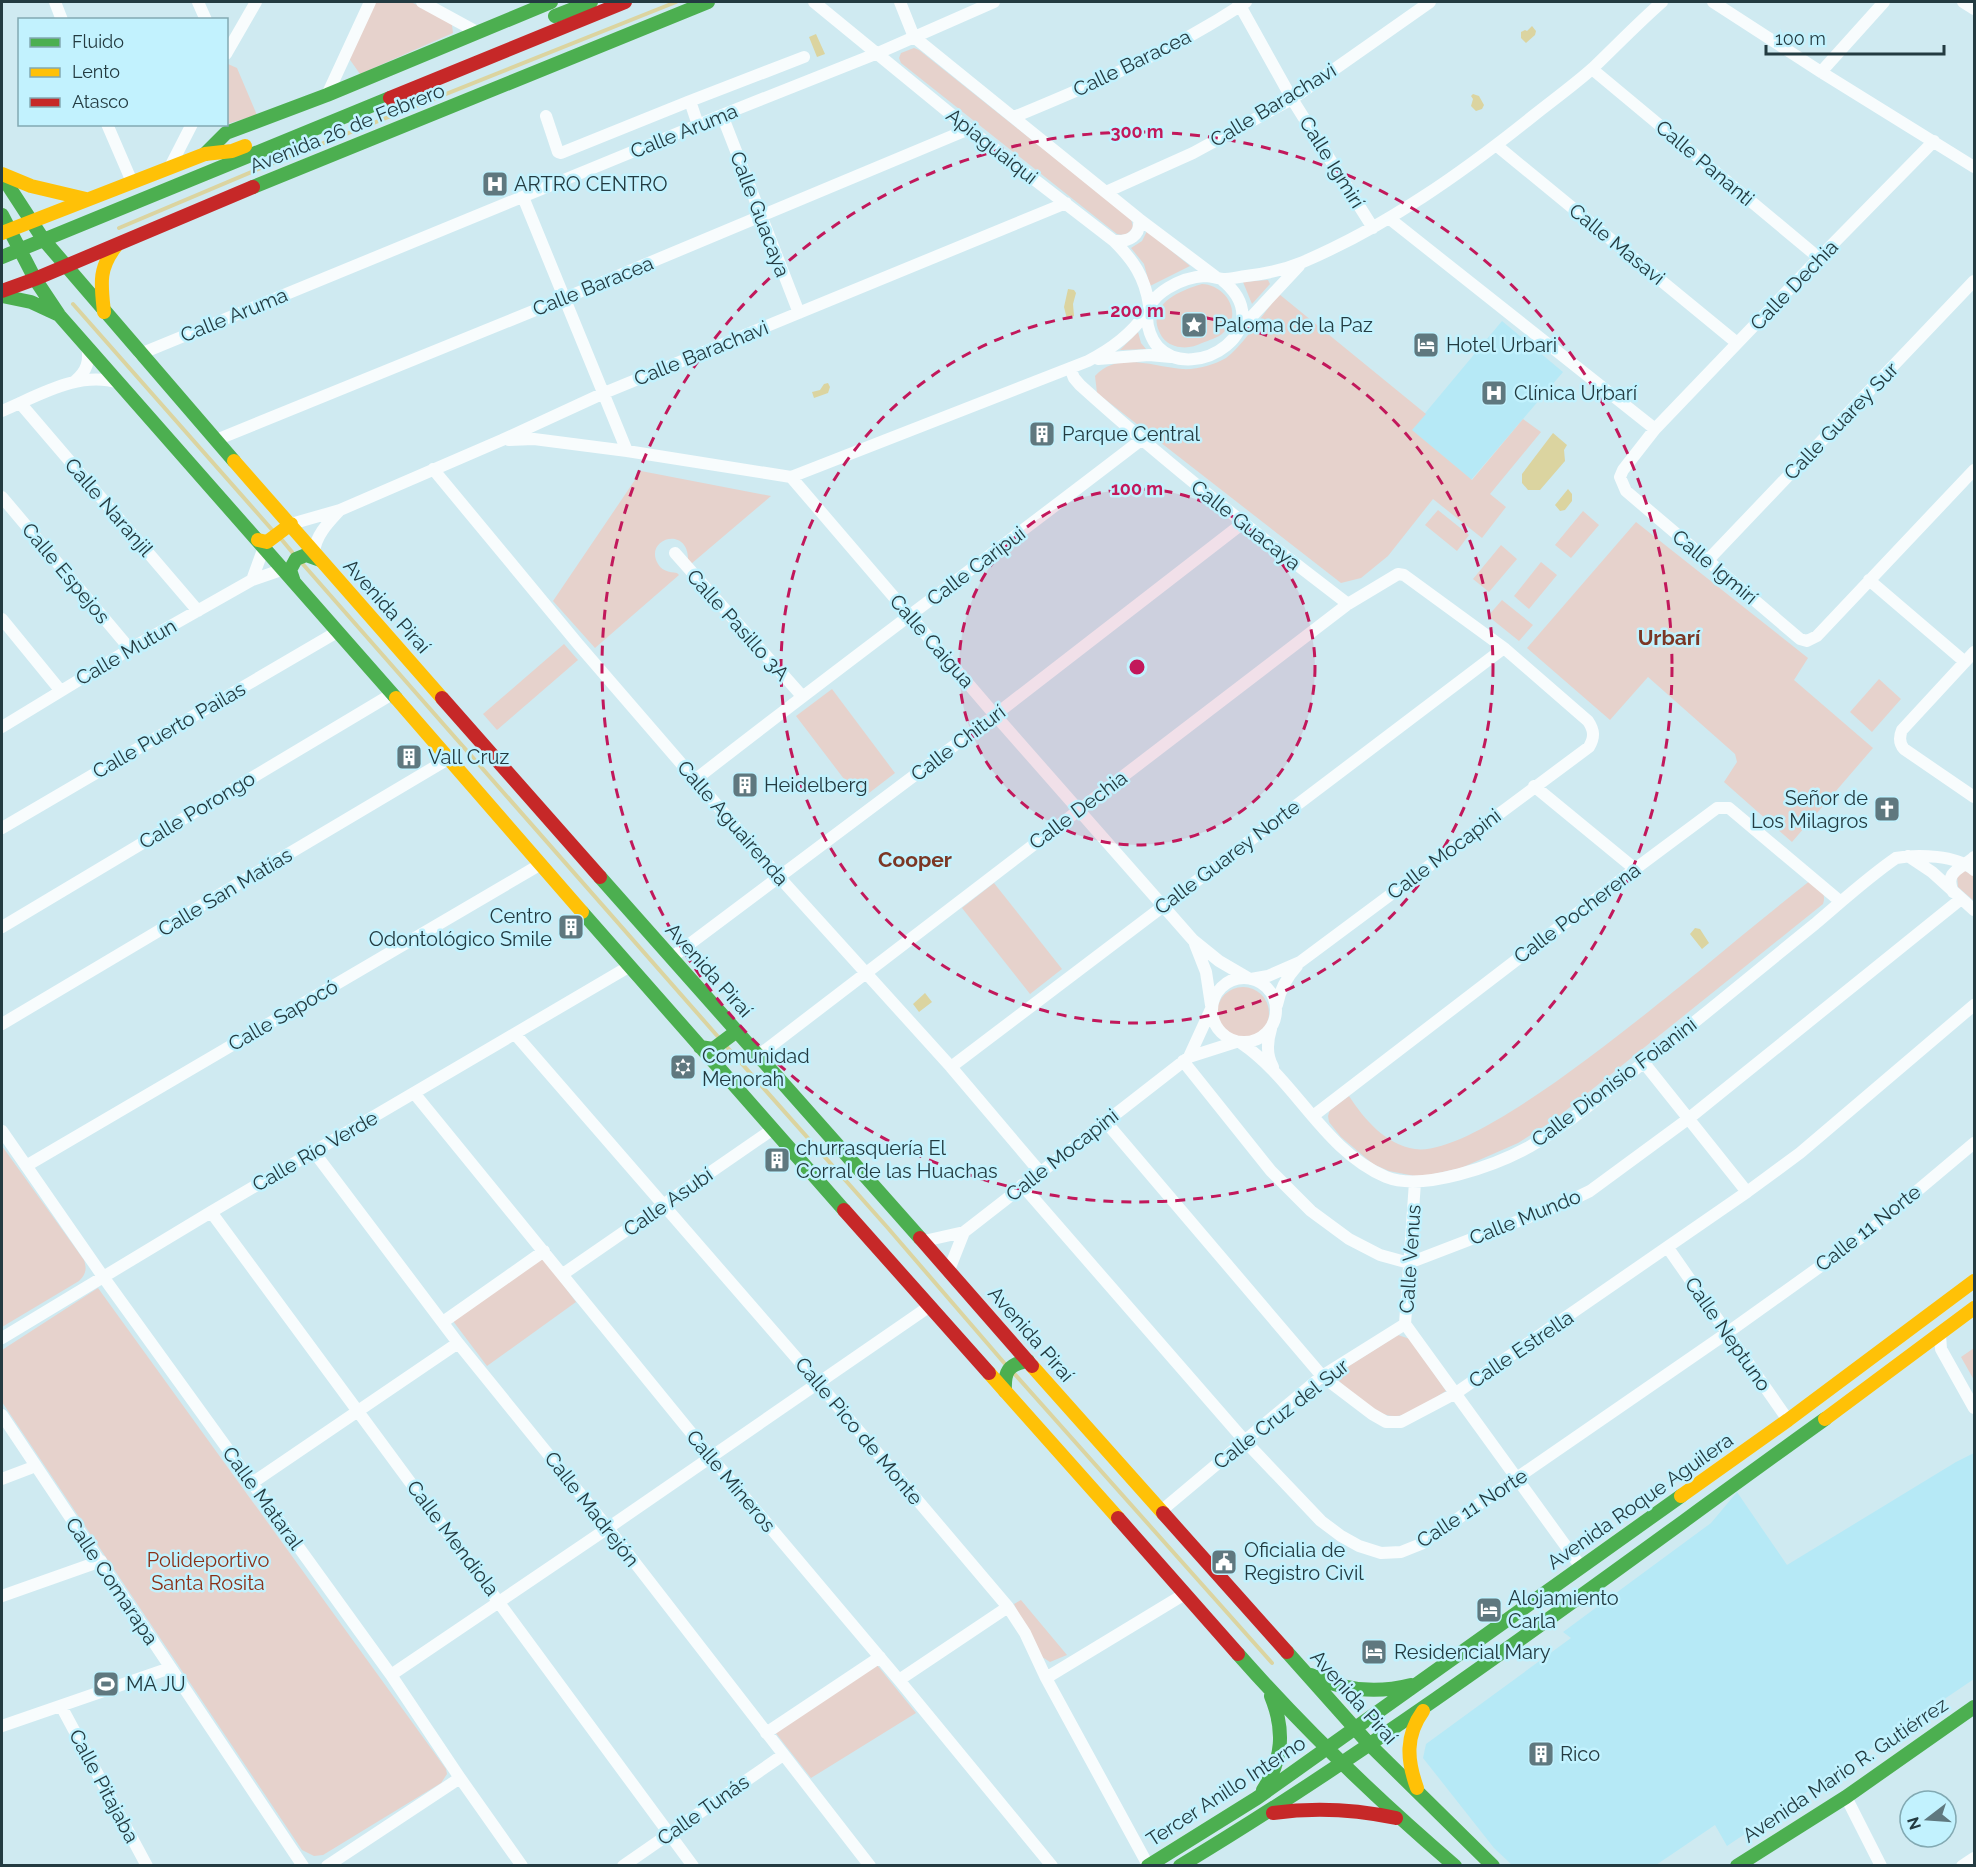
<svg xmlns="http://www.w3.org/2000/svg" width="1976" height="1867" font-family="Raleway,sans-serif">
<style>
.built{fill:#b6e9f6}
.green{fill:#e6d2cc}
.water{fill:#dbd4a0}
.lines{fill:none;stroke-linecap:round;stroke-linejoin:round}
.stream{stroke:#dbd4a0;stroke-width:4}
.street{stroke:#f8fcfd;stroke-width:12}
.fast{stroke:#4caf50;stroke-width:14}
.slow{stroke:#ffc107;stroke-width:14}
.jam{stroke:#c62828;stroke-width:14}
.ring{fill:none;stroke:#c2185b;stroke-width:3;stroke-dasharray:10 8}
.labels{text-anchor:middle;stroke-width:5;stroke-linejoin:round;paint-order:stroke}
.street-label{font-size:20px;fill:#233b41;stroke:#c2f2fe}
.poi-label{font-size:20px;fill:#233b41;stroke:#c2f2fe;text-anchor:start}
.park-label{font-size:20px;fill:#8b2f16;stroke:#c2f2fe}
.neighbourhood-label{font-size:21px;font-weight:bold;fill:#7b3725;stroke:#c2f2fe}
.centre{fill:#c2185b;stroke:#c2f2fe;stroke-width:3}
.ring-label{font-size:18px;text-anchor:middle;font-weight:bold;fill:#c2185b;stroke:#c2f2fe;stroke-width:5;stroke-linejoin:round;paint-order:stroke}
</style>
<rect width="100%" height="100%" fill="#cfeaf1"/>
<path class="built" d="M1502,321l61,51 -92,108 -60,-50z
M1974,1453v226l-247,167 -12,-21 -59,40h-144l-18,-17 -71,-90 3,-14 145,-106 -8,-6 148,-109 26,-31 50,73 169,-103z"/>
<path class="green" d="M374,2h37l38,19 3,4 1,8 -93,41 -12,-17z
M914,48l5,2 212,169 2,8c-4,7 -9,9 -16,7l-216,-171 -2,-5 2,-5z
M228,64l9,4 20,47 -30,9 -1,-57z
M1147,231l43,35 -40,20 -6,-22 -13,-16 11,-7z
M1268,280l2,4 -18,20 -9,-22z
M1202,284c24,1 42,30 21,49 -5,5 -14,7 -21,10 -8,4 -17,6 -27,3 -7,-2 -13,-7 -16,-15 -12,-27 22,-41 43,-47z
M1279,294l147,120 -14,16 60,50 51,-61 18,13 -51,62 16,13 -24,31 -49,-39 -45,57 -27,22 -20,5 -244,-190 -2,-17c23,-25 58,-9 87,-7 14,1 32,-4 44,-11 16,-11 39,-47 53,-64z
M1138,332l3,11 5,6 -26,1z
M641,471l130,25 -80,68 -3,-2c2,-37 -43,-24 -31,0 4,9 12,10 20,11l2,2 -84,73 -42,-47z
M1438,510l31,25 -12,16 -32,-26z
M1583,511l16,14 -28,33 -16,-13z
M1636,522l172,136 -14,22 79,68 -81,94 -68,-60 13,-20 -2,-8 -87,-77 -38,43 -83,-72z
M1501,545l16,14 -28,33 -16,-13z
M1541,562l16,13 -28,34 -15,-13z
M1502,600l31,25 -14,16 -31,-25z
M564,644l14,16 -81,70 -14,-16z
M1879,679l22,20 -29,33 -22,-20z
M832,689l63,84 -35,27 -64,-84z
M1963,870l10,5 1,26 -16,-14 -1,-12z
M1811,880c8,6 16,13 12,24l-269,216 -36,23 -57,25 -41,9 -31,-6 -16,-7 -32,-27 -12,-15 -1,-6 2,-6 19,-14c15,23 37,49 66,53 60,9 232,-137 283,-177 37,-31 75,-62 113,-92z
M994,883l68,86 -32,25 -68,-86z
M1217 1013a26 26 0 1 1 52 0a26 26 0 1 1-52 0Z
M2,1146l82,114c3,9 2,14 -5,21l-77,46z
M543,1258l33,44 -89,64 -34,-45z
M98,1288l348,481 1,5 -6,9 -118,72 -9,1 -12,-6 -300,-448v-52z
M1398,1335l12,4 36,52c-14,8 -34,24 -50,25 -25,1 -45,-26 -63,-40z
M1974,1348v32l-13,-23z
M1021,1600l46,55 -17,7 -11,-7 -25,-51z
M877,1665l39,48 -105,65 -36,-46z"/>
<path class="water" d="M1532,26l4,5 -1,4 -9,8 -5,-5v-6l4,-2 2,1z
M816,34l9,20 -8,3 -8,-20z
M1473,94l6,2 5,9 -2,4 -6,2 -5,-5 2,-7 -2,-3z
M1068,289l6,1 2,3 -3,11 1,12 -7,3 -3,-12z
M828,383l2,4 -2,6 -14,5 -2,-6 8,-2 4,-6z
M1553,433l14,12 -3,5 1,11 -25,29h-12l-6,-7v-9z
M1568,489l4,5v7l-7,9 -5,1 -5,-6z
M1695,928l5,1 9,14 -7,6 -12,-15z
M925,993l7,9 -13,10 -6,-8z"/>
<g class="lines">
<path class="stream" d="M119,228l137,-58 420,-168
M73,304l201,228
M282,540l10,12
M301,562l419,477
M727,1047l160,180 119,138
M1011,1370l261,293"/>
<path class="street" d="M55,2l7,18
M198,2l8,18
M422,2l55,30
M814,2l155,127 145,112c19,19 31,36 35,64
M900,2l14,35 225,182 77,58
M1238,2l54,97 81,129
M1713,2l108,70 153,95
M1963,2l11,7
M226,54l30,-52
M1592,69l227,189
M1821,72l63,-70
M327,95l43,-93
M722,115l77,198
M546,116l12,36 3,1 129,-52
M1014,117c80,-33 160,-67 232,-115
M107,124l25,58
M698,125l-8,-24 114,-44
M1934,141l-115,117 -164,171 -32,41 -3,7 6,14 174,148 7,2 10,-5 157,-166
M1496,145l241,198
M170,167l22,-43
M1106,192l87,-39 99,-54 138,-97
M523,197l104,254
M1390,219l265,210
M1114,241c15,1 27,-5 25,-22
M1221,279c62,49 -27,106 -63,68 -7,-8 -11,-20 -11,-30 1,-24 36,-40 58,-41 6,0 12,2 18,3 7,0 15,-2 23,-3 19,-2 40,-7 57,-14 84,-36 159,-89 230,-146 20,-16 41,-31 60,-48 23,-22 45,-45 69,-66
M1242,327l57,-61
M140,354l582,-239 156,-62 116,-51
M1098,359l51,-4 22,2
M1070,368l4,10 6,7c86,78 176,149 268,219
M75,381c12,-10 15,-20 12,-35
M20,403l178,208
M2,411c36,-15 77,-41 117,-28
M216,440l349,-142 404,-169
M509,440l25,-1 93,12 164,26 297,-116c25,-13 43,-27 59,-49
M433,469l145,175 202,234 171,189 89,105
M791,477l204,238 198,225 26,21 29,17
M2,497l128,152
M291,524l49,-14 162,-70 102,-47 462,-190
M314,552c2,-17 14,-29 25,-41
M675,553l127,143
M1708,560l266,-279
M252,580l12,-33
M1869,580l96,82
M2,619l58,71
M1974,652l-72,78c-3,7 -3,13 2,19l70,48
M2,727l128,-78 122,-69 32,-11
M696,779c147,-115 297,-225 445,-339
M1534,786l101,83
M2,828l335,-196
M1908,856l24,16 42,38
M1953,892c-10,-21 10,-24 21,-35
M2,927l390,-233
M1195,944l11,28 5,33
M671,958l324,-243 248,-192
M1212 1010a32 32 0 1 1 64 0a32 32 0 1 1-64 0Z
M1277,1005c3,-16 9,-27 20,-39
M2,1024l446,-265
M1271,1029c-4,13 -5,26 2,38
M515,1034l304,350 189,223 17,26 21,45 102,187
M1241,1043c55,37 82,107 145,134 37,15 110,-12 143,-30 36,-21 67,-47 99,-72 63,-49 125,-101 187,-151 26,-22 52,-46 81,-66 21,-4 61,-3 78,12
M759,1055l589,-451 50,-30 6,1 100,73 84,73c6,9 7,16 1,26l-289,215 -32,14 -17,3
M1189,1057l22,-48
M1183,1061l88,110 40,40 38,28 31,16 29,8 154,-59 27,-13 98,-72 273,-220
M1644,1063l103,129
M951,1067l553,-419
M414,1093l296,363 189,224 153,186
M1313,1116l322,-247 82,-61h12l112,94
M1105,1121l217,255 50,38 14,8h15l55,-29 291,-201 53,-39 174,-148
M2,1131l102,147 287,397 69,103 62,88
M314,1152l144,191 150,185 262,338
M26,1166l515,-302
M1415,1182l-10,142 176,243
M1022,1185l222,255 77,81 20,15 18,10 22,7 20,-1 20,-8 306,-211 140,-100 107,-90
M211,1212l482,654
M924,1241l40,-9 225,-175 47,-15
M1668,1248l120,172
M949,1270l15,-38
M563,1274l210,-145
M443,1322l101,-71
M1940,1335l1,14 33,59
M2,1338l209,-126 419,-246
M2,1415l301,451
M2,1479l34,-13
M252,1483l206,-140
M1161,1511l161,-135 83,-52
M2,1596l99,-35
M391,1675l217,-147 322,-222
M1046,1678l137,-83
M899,1680l109,-73
M61,1706l86,160
M2,1726l168,-58
M766,1733l114,-76
M1846,1797l35,69
M327,1866l133,-88
M623,1866l160,-111
M1962,1866l12,-8"/>
<path class="fast" d="M555,16l36,-14
M205,154l21,-21 101,-38 224,-93
M2,176l41,63 191,222
M253,187l455,-185
M2,215l33,64 24,36 337,383
M2,257l388,-159
M2,296l29,6 28,13
M294,582l-4,-12 6,-11 10,-4 14,5
M600,877l320,361
M582,912l262,298
M700,1047l13,2 24,-18
M1005,1391c-1,-19 3,-27 23,-30
M1287,1652l82,92 124,122
M1238,1654c67,76 140,146 217,212
M1311,1675c33,16 65,19 100,10
M1263,1790c20,-31 22,-60 8,-94
M1148,1866l109,-68 424,-302
M1180,1866c224,-135 433,-295 645,-447
M1737,1866l109,-69 128,-90"/>
<path class="slow" d="M2,174l29,12 55,13
M2,233l203,-79 27,-3 13,-5
M104,312c-3,-28 -6,-43 12,-66
M234,461l208,237
M258,540l9,2 24,-18
M396,698l186,214
M1032,1366l131,147
M989,1373l129,145
M1825,1419l149,-111
M1681,1496l107,-76 186,-139
M1417,1788c-10,-28 -12,-52 6,-77"/>
<path class="jam" d="M390,98l235,-96
M2,291l33,-12 218,-92
M442,698l158,179
M844,1210l145,163
M920,1238l112,128
M1163,1513l124,139
M1118,1518l120,136
M1273,1813c42,-6 81,-4 123,5"/>
</g>
<circle cx="1137" cy="667" r="178" fill="#c2185b" fill-opacity=".12"/>
<g class="ring">
<circle cx="1137" cy="667" r="178"/>
<circle cx="1137" cy="667" r="356"/>
<circle cx="1137" cy="667" r="535"/>
</g>
<defs>
<symbol id="hospital-square" viewBox="-11 -11 22 22"><rect x="-9" y="-9" width="18" height="18" rx="4" fill="#5f787f" stroke="#c2f2fe"/><path d="M-5-5h3v3.5h4V-5h3V5h-3V1.5h-4V5h-3Z" fill="#fff"/></symbol>
<symbol id="sight-square" viewBox="-11 -11 22 22"><rect x="-9" y="-9" width="18" height="18" rx="4" fill="#5f787f" stroke="#c2f2fe"/><path d="M0-6L1.8-2.2L6-1.7L2.9 1.2L3.7 5.4L0 3.3L-3.7 5.4L-2.9 1.2L-6-1.7L-1.8-2.2Z" fill="#fff"/></symbol>
<symbol id="hotel-square" viewBox="-11 -11 22 22"><rect x="-9" y="-9" width="18" height="18" rx="4" fill="#5f787f" stroke="#c2f2fe"/><path d="M-6-4.5h1.5V1H6V5H4.5V3h-9V5H-6ZM-4 0a1.8 1.8 0 1 1 3.6 0ZM.5 0V-2.5h3Q6-2.5 6 0Z" fill="#fff"/></symbol>
<symbol id="building-square" viewBox="-11 -11 22 22"><rect x="-9" y="-9" width="18" height="18" rx="4" fill="#5f787f" stroke="#c2f2fe"/><path d="M-4-6H4V6H1V3H-1V6H-4ZM-2.5-4.3h1.7v1.8h-1.7ZM.8-4.3h1.7v1.8H.8ZM-2.5-1h1.7V.8h-1.7ZM.8-1h1.7V.8H.8Z" fill="#fff"/></symbol>
<symbol id="church-square" viewBox="-11 -11 22 22"><rect x="-9" y="-9" width="18" height="18" rx="4" fill="#5f787f" stroke="#c2f2fe"/><path d="M-1.2-6h2.4v3.5h3.3v2.4h-3.3V6h-2.4V-.1h-3.3v-2.4h3.3Z" fill="#fff"/></symbol>
<symbol id="synagogue-square" viewBox="-11 -11 22 22"><rect x="-9" y="-9" width="18" height="18" rx="4" fill="#5f787f" stroke="#c2f2fe"/><path d="M0-6.5L5.6 3.2H-5.6ZM0 6.5L5.6-3.2H-5.6Z" fill="#fff"/></symbol>
<symbol id="civic-square" viewBox="-11 -11 22 22"><rect x="-9" y="-9" width="18" height="18" rx="4" fill="#5f787f" stroke="#c2f2fe"/><path d="M-.6-6.5H3V-4.5H.6V-3L4-1V1h2V6H-6V1h2V-1L-.6-3ZM-1.2 2.5V6h2.4V2.5Z" fill="#fff"/></symbol>
<symbol id="stadium-square" viewBox="-11 -11 22 22"><rect x="-9" y="-9" width="18" height="18" rx="4" fill="#5f787f" stroke="#c2f2fe"/><path d="M0-5a6.5 5 0 1 0 0 10a6.5 5 0 1 0 0-10ZM-3.5-1.8h7v3.6h-7Z" fill="#fff"/></symbol>
</defs>
<g fill-rule="evenodd">
<use href="#hospital-square" x="480" y="169" width="30" height="30"/>
<use href="#sight-square" x="1179" y="310" width="30" height="30"/>
<use href="#hotel-square" x="1411" y="330" width="30" height="30"/>
<use href="#hospital-square" x="1479" y="378" width="30" height="30"/>
<use href="#building-square" x="1027" y="419" width="30" height="30"/>
<use href="#building-square" x="394" y="742" width="30" height="30"/>
<use href="#building-square" x="730" y="770" width="30" height="30"/>
<use href="#church-square" x="1872" y="794" width="30" height="30"/>
<use href="#building-square" x="556" y="912" width="30" height="30"/>
<use href="#synagogue-square" x="668" y="1052" width="30" height="30"/>
<use href="#building-square" x="762" y="1145" width="30" height="30"/>
<use href="#civic-square" x="1209" y="1547" width="30" height="30"/>
<use href="#hotel-square" x="1474" y="1595" width="30" height="30"/>
<use href="#hotel-square" x="1359" y="1637" width="30" height="30"/>
<use href="#stadium-square" x="91" y="1669" width="30" height="30"/>
<use href="#building-square" x="1526" y="1739" width="30" height="30"/>
</g>
<g class="labels">
<g class="street-label">
<text transform="translate(1132 63) rotate(-26)" y="7">Calle Baracea</text>
<text transform="translate(1273 105) rotate(-31)" y="7">Calle Barachavi</text>
<text transform="translate(347 128) rotate(-22)" y="7">Avenida 26 de Febrero</text>
<text transform="translate(684 131) rotate(-22)" y="7">Calle Aruma</text>
<text transform="translate(992 146) rotate(38)" y="7">Apiaguaiqui</text>
<text transform="translate(1332 162) rotate(58)" y="7">Calle Igmirí</text>
<text transform="translate(1705 163) rotate(40)" y="7">Calle Pananti</text>
<text transform="translate(760 214) rotate(69)" y="7">Calle Guacaya</text>
<text transform="translate(1617 244) rotate(39)" y="7">Calle Masavi</text>
<text transform="translate(1794 285) rotate(-46)" y="7">Calle Dechia</text>
<text transform="translate(593 286) rotate(-22)" y="7">Calle Baracea</text>
<text transform="translate(234 315) rotate(-22)" y="7">Calle Aruma</text>
<text transform="translate(701 353) rotate(-22)" y="7">Calle Barachavi</text>
<text transform="translate(1841 421) rotate(-46)" y="7">Calle Guarey Sur</text>
<text transform="translate(109 507) rotate(49)" y="7">Calle Naranjil</text>
<text transform="translate(1246 525) rotate(38)" y="7">Calle Guacaya</text>
<text transform="translate(976 566) rotate(-37)" y="7">Calle Caripui</text>
<text transform="translate(1715 567) rotate(40)" y="7">Calle Igmirí</text>
<text transform="translate(66 573) rotate(50)" y="7">Calle Espejos</text>
<text transform="translate(387 606) rotate(48)" y="7">Avenida Piraí</text>
<text transform="translate(738 625) rotate(48)" y="7">Calle Pasillo 3A</text>
<text transform="translate(932 641) rotate(49)" y="7">Calle Caigua</text>
<text transform="translate(126 652) rotate(-30)" y="7">Calle Mutun</text>
<text transform="translate(169 730) rotate(-30)" y="7">Calle Puerto Pailas</text>
<text transform="translate(958 743) rotate(-37)" y="7">Calle Chiturí</text>
<text transform="translate(197 810) rotate(-31)" y="7">Calle Porongo</text>
<text transform="translate(1078 810) rotate(-37)" y="7">Calle Dechia</text>
<text transform="translate(733 823) rotate(49)" y="7">Calle Aguairenda</text>
<text transform="translate(1444 854) rotate(-37)" y="7">Calle Mocapini</text>
<text transform="translate(1227 857) rotate(-37)" y="7">Calle Guarey Norte</text>
<text transform="translate(225 892) rotate(-31)" y="7">Calle San Matías</text>
<text transform="translate(1577 913) rotate(-37)" y="7">Calle Pocherena</text>
<text transform="translate(709 970) rotate(48)" y="7">Avenida Piraí</text>
<text transform="translate(283 1015) rotate(-30)" y="7">Calle Sapocó</text>
<text transform="translate(1614 1082) rotate(-37)" y="7">Calle Dionisio Foianini</text>
<text transform="translate(315 1151) rotate(-30)" y="7">Calle Río Verde</text>
<text transform="translate(1062 1155) rotate(-38)" y="7">Calle Mocapini</text>
<text transform="translate(668 1202) rotate(-35)" y="7">Calle Asubí</text>
<text transform="translate(1525 1217) rotate(-22)" y="7">Calle Mundo</text>
<text transform="translate(1868 1228) rotate(-38)" y="7">Calle 11 Norte</text>
<text transform="translate(1410 1259) rotate(-86)" y="7">Calle Venus</text>
<text transform="translate(1031 1334) rotate(49)" y="7">Avenida Piraí</text>
<text transform="translate(1728 1334) rotate(55)" y="7">Calle Neptuno</text>
<text transform="translate(1521 1349) rotate(-34)" y="7">Calle Estrella</text>
<text transform="translate(1281 1414) rotate(-38)" y="7">Calle Cruz del Sur</text>
<text transform="translate(859 1431) rotate(50)" y="7">Calle Pico de Monte</text>
<text transform="translate(731 1481) rotate(50)" y="7">Calle Mineros</text>
<text transform="translate(263 1498) rotate(54)" y="7">Calle Mataral</text>
<text transform="translate(1640 1501) rotate(-35)" y="7">Avenida Roque Aguilera</text>
<text transform="translate(1472 1508) rotate(-33)" y="7">Calle 11 Norte</text>
<text transform="translate(592 1509) rotate(52)" y="7">Calle Madrejón</text>
<text transform="translate(453 1538) rotate(53)" y="7">Calle Mendiola</text>
<text transform="translate(112 1581) rotate(56)" y="7">Calle Comarapa</text>
<text transform="translate(1354 1697) rotate(48)" y="7">Avenida Piraí</text>
<text transform="translate(1845 1770) rotate(-34)" y="7">Avenida Mario R. Gutiérrez</text>
<text transform="translate(104 1786) rotate(62)" y="7">Calle Pitajaba</text>
<text transform="translate(1226 1791) rotate(-33)" y="7">Tercer Anillo Interno</text>
<text transform="translate(703 1810) rotate(-35)" y="7">Calle Tunás</text>
</g>
<g class="poi-label">
<text x="514" y="191">ARTRO CENTRO</text>
<text x="1214" y="332">Paloma de la Paz</text>
<text x="1446" y="352">Hotel Urbari</text>
<text x="1514" y="400">Clínica Urbarí</text>
<text x="1062" y="441">Parque Central</text>
<text x="428" y="764">Vall Cruz</text>
<text x="764" y="792">Heidelberg</text>
<text x="1868" y="805" text-anchor="end">Señor de<tspan x="1868" dy="23">Los Milagros</tspan></text>
<text x="552" y="923" text-anchor="end">Centro<tspan x="552" dy="23">Odontológico Smile</tspan></text>
<text x="702" y="1063">Comunidad<tspan x="702" dy="23">Menorah</tspan></text>
<text x="796" y="1155">churrasquería El<tspan x="796" dy="23">Corral de las Huachas</tspan></text>
<text x="1244" y="1557">Oficialia de<tspan x="1244" dy="23">Registro Civil</tspan></text>
<text x="1508" y="1605">Alojamiento<tspan x="1508" dy="23">Carla</tspan></text>
<text x="1394" y="1659">Residencial Mary</text>
<text x="126" y="1691">MA JU</text>
<text x="1560" y="1761">Rico</text>
</g>
<g class="park-label">
<text x="208" y="1567">Polideportivo<tspan x="208" dy="23">Santa Rosita</tspan></text>
</g>
<g class="neighbourhood-label">
<text x="1669" y="645">Urbarí</text>
<text x="915" y="867">Cooper</text>
</g>
</g>
<circle cx="1137" cy="667" r="9" class="centre"/>
<g class="ring-label">
<text x="1137" y="138">300 m</text>
<text x="1137" y="317">200 m</text>
<text x="1137" y="495">100 m</text>
</g>
<rect width="1976" height="1867" fill="none" stroke="#233b41" stroke-width="6"/>
<rect x="18" y="18" width="210" height="108" fill="#c2f2fe" stroke="#82a9b2" stroke-width="1.5"/>
<rect x="30" y="38" width="30" height="9" fill="#4caf50" stroke="#82a9b2" stroke-width="1.5"/>
<text x="72" y="48" font-size="18" fill="#233b41">Fluido</text>
<rect x="30" y="68" width="30" height="9" fill="#ffc107" stroke="#82a9b2" stroke-width="1.5"/>
<text x="72" y="78" font-size="18" fill="#233b41">Lento</text>
<rect x="30" y="98" width="30" height="9" fill="#c62828" stroke="#82a9b2" stroke-width="1.5"/>
<text x="72" y="108" font-size="18" fill="#233b41">Atasco</text>
<g transform="translate(1928 1819) rotate(253)"><circle r="28" fill="#c2f2fe" stroke="#82a9b2" stroke-width="1.5"/>
<path d="M0-4.5L10 22L0 15L-10 22Z" fill="#5f787f"/>
<text y="-9" font-size="16" font-weight="bold" text-anchor="middle" fill="#233b41">N</text>
</g>
<path d="M1766 45v9h178v-9" fill="none" stroke="#233b41" stroke-width="3"/>
<text x="1775" y="45" font-size="18" fill="#233b41" stroke="#c2f2fe" stroke-width="4.5" paint-order="stroke">100 m</text>
</svg>
